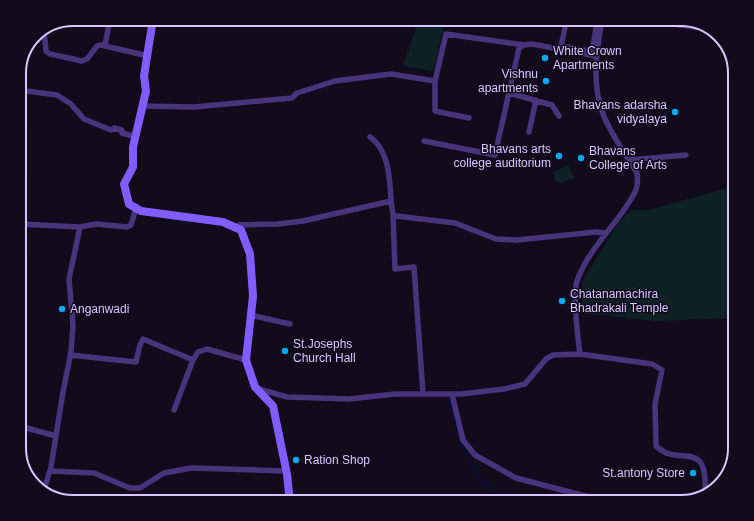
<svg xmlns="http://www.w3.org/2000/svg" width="754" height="521" font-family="Helvetica,sans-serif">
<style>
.green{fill:#0e2226}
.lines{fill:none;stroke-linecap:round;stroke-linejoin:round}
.stream{stroke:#081038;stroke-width:2}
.minor{stroke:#46357c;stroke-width:5.5}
.secondary{stroke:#815dff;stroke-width:8}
.poi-dot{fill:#00a9f1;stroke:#110b1c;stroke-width:1.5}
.labels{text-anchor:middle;stroke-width:3;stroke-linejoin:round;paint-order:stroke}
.poi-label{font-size:12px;fill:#d8c6ff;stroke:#110b1c;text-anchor:start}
.rim{fill:none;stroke:#d8c6ff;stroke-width:2}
</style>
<rect width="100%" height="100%" fill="#110b1c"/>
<path class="green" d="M419,19h27l-13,52 -30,-5z
M568,165l7,13 -15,5 -5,-3 -2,-8z
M731,187h4v131l-79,3 -74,-8 1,-33 36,-58 13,-12h17z"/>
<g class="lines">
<path class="stream" d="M448,396l12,46 7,14 13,22 25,24"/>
<path class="minor" d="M567,19l-6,27 8,1
M570,19l27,4 -5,28
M679,19l-1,6 34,4
M44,31l2,20 4,3 32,7 5,-2 10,-13 4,-1 47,11
M105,46l5,-27
M577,49l20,3
M435,81v30l34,7
M19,90l38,5 14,9 13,15 27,11 3,-2 8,2v3l14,4
M509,93l43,12 7,11
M143,106l51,1 98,-9 5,-5 38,-12 56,-7 44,7 11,-47 78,11
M529,132l7,-32
M370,137c19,13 20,43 21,64
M424,141l71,14 24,-107 5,-3 8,-1 64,12
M629,160l57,-5
M393,214l2,55 19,-2 9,127
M19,224l61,3
M235,228l4,-3 39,-1 25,-3 88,-20 2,13 3,2 59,7 41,16 21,1 79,-8 10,1
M250,315l40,9
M580,354l72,10 10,6 -7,34 1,42c22,22 51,-8 49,42h10
M70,355l66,7 4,-17 3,-6 50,21 5,-8 9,-3 39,11
M259,389l28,8 62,2 46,-5h67l42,-5 21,-5 21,-25 7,-4 27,-1c-2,-16 -8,-59 -3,-73 12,-34 41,-57 57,-87 4,-7 4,-14 3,-21 -10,-16 -28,-42 -34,-59 -12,-31 -6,-64 -1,-95
M452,394l11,46 12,15 41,23 73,19
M174,410l19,-50
M19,426l37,10
M50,471l44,2 36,15h10l24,-15 27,-5 96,3
M43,493l8,-26 12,-75 8,-40 2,-27 -4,-46 11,-52 16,-3 31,3 4,-2 5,-17
M704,496l1,-8"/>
<path class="secondary" d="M153,19l-9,57 2,15 -13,56v20l-9,17 5,20 12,7 82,11 18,8 9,24 3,42 -7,64 9,27 18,19 14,68 3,28"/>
</g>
<g class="poi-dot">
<circle cx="545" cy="58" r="4"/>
<circle cx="546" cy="81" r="4"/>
<circle cx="675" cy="112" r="4"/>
<circle cx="559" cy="156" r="4"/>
<circle cx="581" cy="158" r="4"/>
<circle cx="562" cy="301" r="4"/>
<circle cx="62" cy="309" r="4"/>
<circle cx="285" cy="351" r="4"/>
<circle cx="296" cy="460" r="4"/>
<circle cx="693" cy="473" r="4"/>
</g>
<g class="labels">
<g class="poi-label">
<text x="553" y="55">White Crown<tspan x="553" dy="14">Apartments</tspan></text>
<text x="538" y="78" text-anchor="end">Vishnu<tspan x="538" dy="14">apartments</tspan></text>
<text x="667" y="109" text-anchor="end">Bhavans adarsha<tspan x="667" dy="14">vidyalaya</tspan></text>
<text x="551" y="153" text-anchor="end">Bhavans arts<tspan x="551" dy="14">college auditorium</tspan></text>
<text x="589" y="155">Bhavans<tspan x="589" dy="14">College of Arts</tspan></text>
<text x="570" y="298">Chatanamachira<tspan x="570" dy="14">Bhadrakali Temple</tspan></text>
<text x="70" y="313">Anganwadi</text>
<text x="293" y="348">St.Josephs<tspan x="293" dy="14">Church Hall</tspan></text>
<text x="304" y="464">Ration Shop</text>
<text x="685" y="477" text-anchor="end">St.antony Store</text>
</g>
</g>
<path d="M0 0H754V521H0ZM73 26H681A47 47 0 0 1 728 73V448A47 47 0 0 1 681 495H73A47 47 0 0 1 26 448V73A47 47 0 0 1 73 26Z" fill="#110b1c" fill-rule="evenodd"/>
<path class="rim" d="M73 26H681A47 47 0 0 1 728 73V448A47 47 0 0 1 681 495H73A47 47 0 0 1 26 448V73A47 47 0 0 1 73 26Z"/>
</svg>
